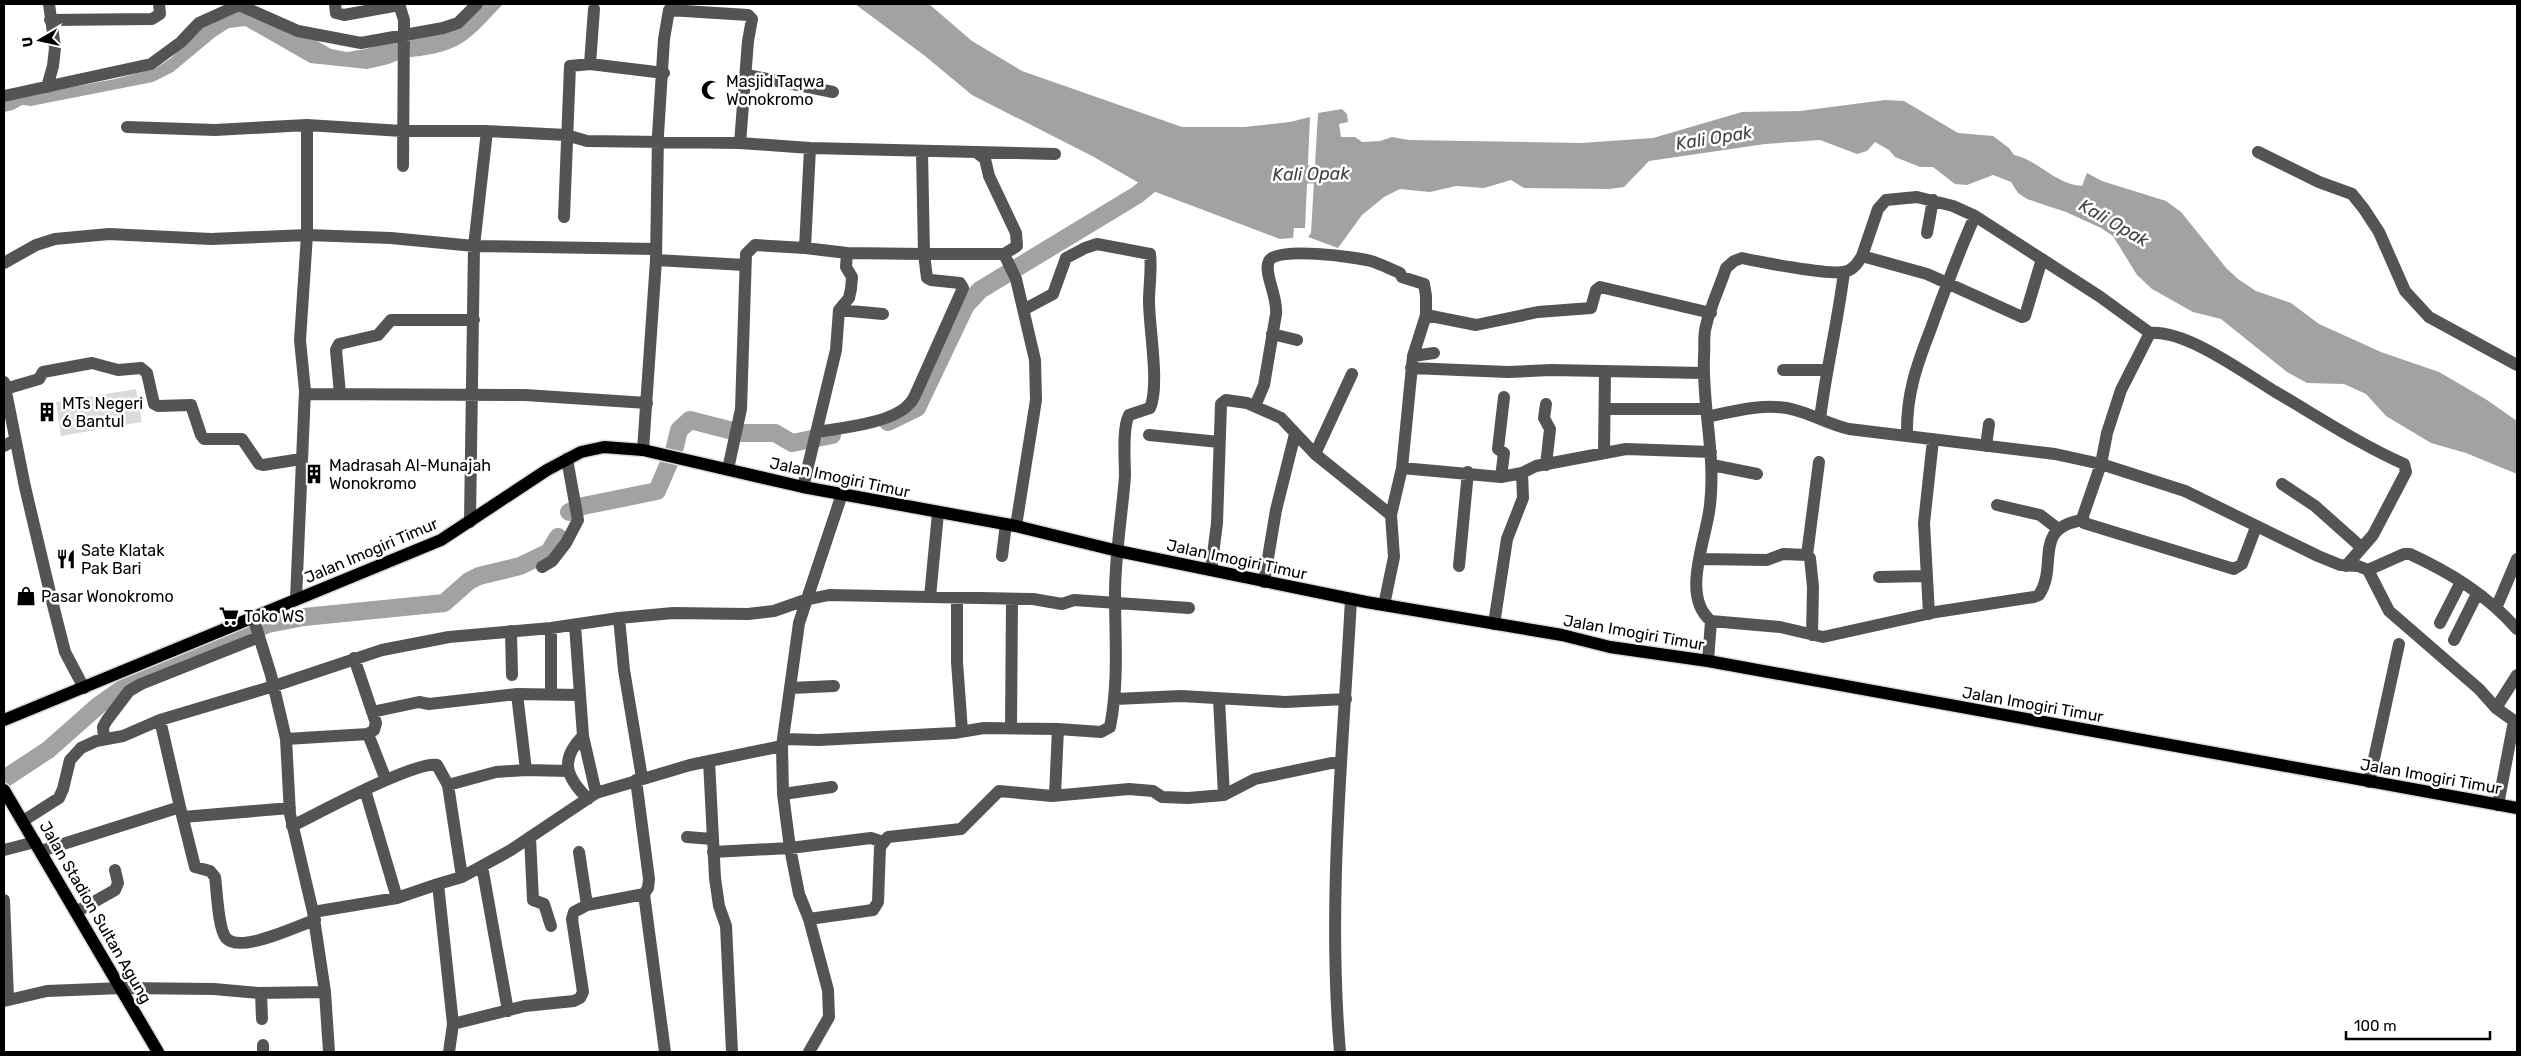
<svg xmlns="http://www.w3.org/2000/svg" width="2521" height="1056" font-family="Rubik,sans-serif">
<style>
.green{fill:#dbdbdb}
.water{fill:#a2a2a2}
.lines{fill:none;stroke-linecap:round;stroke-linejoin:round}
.river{stroke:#a2a2a2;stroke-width:18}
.major-casing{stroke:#dbdbdb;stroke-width:15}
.minor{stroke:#545454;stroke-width:12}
.major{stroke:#000;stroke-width:12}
.labels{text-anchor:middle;stroke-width:5;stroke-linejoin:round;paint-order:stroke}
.poi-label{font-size:16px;fill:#000;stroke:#fff;text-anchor:start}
.street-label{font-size:16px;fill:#000;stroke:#fff}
.water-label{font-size:18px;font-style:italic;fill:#434343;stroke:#fff}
</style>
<rect width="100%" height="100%" fill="#fff"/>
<path class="green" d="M136,389l6,33 -81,14 -5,-34z"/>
<path class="water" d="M473,4h30c-33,35 -41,48 -92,53l-3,-1 -19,8 -22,5 -57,-6 -65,-37 -16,2 -14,9 -42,35 -20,10 -122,24 -9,-1 -9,5 -9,2v-12l111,-21 41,-11 15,-10 32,-33 31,-16 80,30 17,10 16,3 19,-3 89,-28z
M855,4h74l43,37 50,30 160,56h62l46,-5 20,-5 -5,111h-11l-1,10 -13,1 -127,-48 -61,-35 -120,-61 -47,-39z
M1885,100l19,1 54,32 35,3 16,12 5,7c24,5 41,29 68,31l5,-13 15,8 64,20 15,11 46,57 11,10 18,12 35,12 28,21 62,28 58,20 48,28 30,21v53l-51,-21 -35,-10 -45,-27 -20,-22 -22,-10 -37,-1 -20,-11 -66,-53 -28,-7 -41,-23 -15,-14 -24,-39 -12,-8 -35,-16 -39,-13 -9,-6 -7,-11 -18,-7 -26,10 -12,-1 -22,-17h-13l-25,-10 -6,-7 -14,-8 -8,9 -10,3 -37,-14 -55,4 -116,17 -25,26 -15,2 -85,-1 -13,-8 -27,8 -28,-2 -26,6 -30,-3 -16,8 -22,18 -24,33 -30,-11 3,-4 7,-120 24,-4 5,5 1,8 -9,2 2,13h14l7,5 18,-1 12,-4 17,3 172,3 72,-5 89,-26 58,-1z"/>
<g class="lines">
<path class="river" d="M1285,174l54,1
M888,422l29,-14 49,-103 14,-15 157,-95 27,-22
M740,433h35l17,10 40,-8
M674,451l5,-21 11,-10 43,11
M569,512l14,-6 74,-15 12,-28
M4,779l44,-29 51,-45 40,-28 129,-53 36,-7 140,-14 25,-22 10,-5 41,-10 29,-14 9,-15"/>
<defs>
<path id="major" d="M4,720l437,-180 106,-70 34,-18 23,-5 39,3 160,37 213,39 102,25 248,51 196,33 48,12 98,14 809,147
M4,790l154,262"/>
</defs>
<use href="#major" class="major-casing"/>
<path class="minor" d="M335,4l1,9 8,2 55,-10
M399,4l5,16 -1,146
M50,20l102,-1 8,-5 -1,-10
M590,64l4,-55
M747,75l86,17
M47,87l6,-21 2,-18 -6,-44
M4,96l147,-32 30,-22 18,-19 40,-18 59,26 63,12 82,-15 15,-5 19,-19
M127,127l88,3 92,-5 95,6h85l79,4 21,6 153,2 70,5 245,6
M922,151l2,103h80l13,-8 -1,-13 -27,-57 -4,-17 -9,-7
M2258,152l61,30 33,12 12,15 15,23 26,59 24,26 88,48
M564,217l6,-151 20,-2 74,9
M1927,233l6,-33
M805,248l42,5 77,1 3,24 4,2 29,3 3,5 -46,103c-2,4 -4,10 -8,13 -16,19 -68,24 -92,28
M1004,254l12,25 19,81 1,40 -20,126
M1862,256l16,-47 8,-9 31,-3 36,9 22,10 124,80 51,37
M656,260l89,5
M4,263l32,-18 19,-6 54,-5 102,5 96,-4 84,3 83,8 182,3
M839,310l44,4
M1426,315l50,10 62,-13 53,-4 5,-18 4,-3 111,26
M1272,334l25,6
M1413,356l21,-3
M1411,368l97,4 43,-2 153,3
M1783,370h43
M4,382l21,105 27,114 13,51 19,36
M5,389l34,-10 4,-7 49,-9 26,7 23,-2 6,5 7,31 4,2 33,-1 10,30 3,4h38l17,25 4,1 38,-6
M305,394l220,1 122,8
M340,394l-4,-44 3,-6 39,-9 13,-15h83
M1546,404l-2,14 6,11 -4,36
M1255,406l9,-21 12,-71c2,-18 -13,-41 -7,-53 6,-15 87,-4 102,0 10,3 19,8 29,12l2,4 22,7 2,12v19l-13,41 -11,112 -11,47 3,42 -10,48
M1606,409h100
M1707,417c27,-6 61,-15 88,-7 19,5 35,15 54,19l206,25 46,10 84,27 133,65 22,9 18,1 10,4 21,41 90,78 17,19 21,15
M1820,419c6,-49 18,-98 24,-147
M1149,435l70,7
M1907,436c-1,-40 9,-69 23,-105 14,-39 28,-77 45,-115
M4,446l11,-6
M1986,446l3,-22
M643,450l13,-190 2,-125 6,-96 5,-29 79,5 4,4 -4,22 -8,102
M1604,453l1,-81
M1315,454l37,-80
M1712,465l45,9
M1402,468l99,9 21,-4 14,-7 90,-17 85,3
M728,469l13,-60 5,-155 9,-9 50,3 5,-100
M1501,477l3,-24 -6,-4 6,-52
M2282,484l33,22 46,41
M803,487l33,-137 3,-40 10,-12 2,-9 1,-12 -6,-10 1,-14
M1997,505l43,10 17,13
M470,522l4,-276 13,-115
M2256,527l-14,37 -8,5 -150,-46 -1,-7 18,-52 6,-31 14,-43 29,-57c36,-3 93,39 124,58 43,25 85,53 130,73l2,8 -33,63 -27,31
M1807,555l12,-93
M1002,556l4,-32
M1699,559l68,1 16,-6 24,1 3,3 3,29 -1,48
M1459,566l9,-94
M542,567l10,-6 14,-18 12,-23 -11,-61
M1211,570l6,-47 4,-119 5,-4 21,3 34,15 34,36 76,61
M2368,570l36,-16h6c41,19 77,41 107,75
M1879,577l47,-1
M1264,582l12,-72 19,-76
M930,597l8,-84
M957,598v64l5,69
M296,599l9,-208 -5,-51 7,-105v-110
M2497,606l20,-47
M1929,614l-5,-91 9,-83
M253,617l18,58 15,64 4,75 23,98 12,80 4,60
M619,618l5,52 18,108
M1711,621c-31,-25 -4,-83 -1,-116 6,-50 -8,-99 -6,-149 1,-9 -1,-21 2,-30 4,-19 14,-39 20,-58l8,-7 8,-3c18,4 87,17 102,14 9,-2 13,-8 18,-16l65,18 95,43 3,-1 17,-57
M2440,623l21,-41
M1494,624l13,-85 16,-41 -1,-25
M575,625l8,111 13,57
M551,628v67
M511,631l1,44
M2454,640l23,-46
M354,658l22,65 -2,7 -6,4 18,46
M1708,661l3,-40 69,6 43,10 113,-25 98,-15 5,-2c20,-30 -8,-67 44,-75
M791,688l43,-2
M517,694l9,76
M1115,699l66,-3 104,6 61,-3
M1219,699l5,96
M2496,708l21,-33
M372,712l47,-10 10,2 88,-10 63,1
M1011,728l1,-128
M583,736c-24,24 -17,41 5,63
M104,739l-1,-12 4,-7 22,-29 12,-7 118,-47
M286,739l82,-5
M784,739l35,1 135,-7 30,-5 74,1 43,3 9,-5c9,-46 5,-87 5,-133 0,-39 7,-79 10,-118 0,-15 -3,-48 4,-61l21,-7c10,-22 -1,-80 -1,-107 0,-15 3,-32 1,-47l-53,-10 -12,4 -19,10 -13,36 -28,15
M709,761l6,117 4,28 7,20 6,126
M636,780l13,99 -1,9 -4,6 21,158
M2369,782l30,-138
M448,785l48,-13 30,-2 42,1
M365,790l32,108
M783,794l49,-7
M1055,795l3,-66
M2498,805l16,-84
M180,807l15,60 15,4 5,6c2,13 3,52 11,61 14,16 71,-12 89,-18
M183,817l107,-9
M23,821l36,-23 4,-9 7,-29 11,-12 15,-7 27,-5 37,-16 114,-34 108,-36 67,-13 102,-9 68,-10 54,-5 75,1 26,-3 31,-11 24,-5 204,4 29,5 12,-4 115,8
M292,826c25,-12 122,-65 145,-61l11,20 14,92
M530,837l3,63 11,4 7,22
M687,837l25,2
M4,850l31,-8
M41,851l139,-44 -20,-87
M579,852l8,53
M713,852l77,-4 81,-10 12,4
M482,866l26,145
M4,900l4,98
M76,912l39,-22 3,-7 -3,-13
M313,912l84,-14 41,-14
M809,919l64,-9 5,-8 2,-55 8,-10 73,-8 38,-38 53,5 77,-7 24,2 9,6 26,1 36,-3 31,-16 86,-18
M261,993l1,26
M4,1001l43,-10 75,-3 92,1 44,4 67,-1
M453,1024l72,-18 49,-5 6,-3 3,-6 -11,-73 2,-7 13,-7 57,-11
M263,1045v7
M449,1052l4,-28 -15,-140 24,-7 49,-27 85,-57 94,-28 92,-19
M809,1052l20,-35 -1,-27 -19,-71 -10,-25 -9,-46 -7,-54 -1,-48 17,-123 43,-129
M1340,1052c-13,-150 3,-302 11,-453"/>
<use href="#major" class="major"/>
</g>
<defs>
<symbol id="mosque-bare" viewBox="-9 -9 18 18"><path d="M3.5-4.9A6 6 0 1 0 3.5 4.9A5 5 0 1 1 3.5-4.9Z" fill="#000" stroke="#fff" stroke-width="2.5" paint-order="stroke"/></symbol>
<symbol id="building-bare" viewBox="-9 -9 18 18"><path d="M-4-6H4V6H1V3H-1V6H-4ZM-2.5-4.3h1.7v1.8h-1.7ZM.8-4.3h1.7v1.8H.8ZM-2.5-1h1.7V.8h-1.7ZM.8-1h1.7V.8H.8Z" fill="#000" stroke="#fff" stroke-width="2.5" paint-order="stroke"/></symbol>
<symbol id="restaurant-bare" viewBox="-9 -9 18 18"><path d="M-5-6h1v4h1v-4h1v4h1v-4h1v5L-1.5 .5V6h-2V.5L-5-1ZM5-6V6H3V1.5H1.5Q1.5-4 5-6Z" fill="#000" stroke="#fff" stroke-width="2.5" paint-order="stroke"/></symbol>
<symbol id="shop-bare" viewBox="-9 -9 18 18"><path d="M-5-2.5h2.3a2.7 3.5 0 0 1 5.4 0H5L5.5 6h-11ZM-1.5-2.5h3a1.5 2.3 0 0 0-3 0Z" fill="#000" stroke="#fff" stroke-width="2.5" paint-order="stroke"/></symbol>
<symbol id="supermarket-bare" viewBox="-9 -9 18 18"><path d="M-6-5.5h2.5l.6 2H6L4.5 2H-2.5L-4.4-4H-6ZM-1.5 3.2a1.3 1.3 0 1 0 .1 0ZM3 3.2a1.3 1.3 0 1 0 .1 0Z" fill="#000" stroke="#fff" stroke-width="2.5" paint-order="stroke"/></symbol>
</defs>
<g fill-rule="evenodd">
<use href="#mosque-bare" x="697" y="76" width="28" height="28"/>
<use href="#building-bare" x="33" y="398" width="28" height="28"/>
<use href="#building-bare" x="300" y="460" width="28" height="28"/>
<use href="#restaurant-bare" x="52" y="545" width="28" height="28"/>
<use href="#shop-bare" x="12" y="582" width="28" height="28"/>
<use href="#supermarket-bare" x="215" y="602" width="28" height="28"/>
</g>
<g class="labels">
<g class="poi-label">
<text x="726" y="87">Masjid Taqwa<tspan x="726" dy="18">Wonokromo</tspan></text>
<text x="62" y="409">MTs Negeri<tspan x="62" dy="18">6 Bantul</tspan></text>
<text x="329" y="471">Madrasah Al-Munajah<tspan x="329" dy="18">Wonokromo</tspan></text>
<text x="81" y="556">Sate Klatak<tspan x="81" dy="18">Pak Bari</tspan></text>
<text x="41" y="602">Pasar Wonokromo</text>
<text x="244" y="622">Toko WS</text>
</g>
<g class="street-label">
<text transform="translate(840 477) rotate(12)" y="6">Jalan Imogiri Timur</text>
<text transform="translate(371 550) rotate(-23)" y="6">Jalan Imogiri Timur</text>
<text transform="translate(1237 559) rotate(12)" y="6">Jalan Imogiri Timur</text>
<text transform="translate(1634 632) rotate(10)" y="6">Jalan Imogiri Timur</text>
<text transform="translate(2033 704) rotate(10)" y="6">Jalan Imogiri Timur</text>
<text transform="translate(2431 776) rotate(10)" y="6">Jalan Imogiri Timur</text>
<text transform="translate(96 912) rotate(60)" y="6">Jalan Stadion Sultan Agung</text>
</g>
<g class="water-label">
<text transform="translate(1714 138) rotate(-9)" y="6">Kali Opak</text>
<text transform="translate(1311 174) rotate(-1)" y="6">Kali Opak</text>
<text transform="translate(2114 223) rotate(30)" y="6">Kali Opak</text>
</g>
</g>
<rect width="2521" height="1056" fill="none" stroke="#000000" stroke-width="10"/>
<g transform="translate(40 40) rotate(261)" stroke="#ffffff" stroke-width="4" paint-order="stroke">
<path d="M0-4L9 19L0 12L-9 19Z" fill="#000000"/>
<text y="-8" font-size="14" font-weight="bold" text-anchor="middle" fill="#000000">U</text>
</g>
<path d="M2346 1031v8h144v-8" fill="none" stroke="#000000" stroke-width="2.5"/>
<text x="2354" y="1031" font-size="15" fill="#000000" stroke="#ffffff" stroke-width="4" paint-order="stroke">100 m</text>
</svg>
